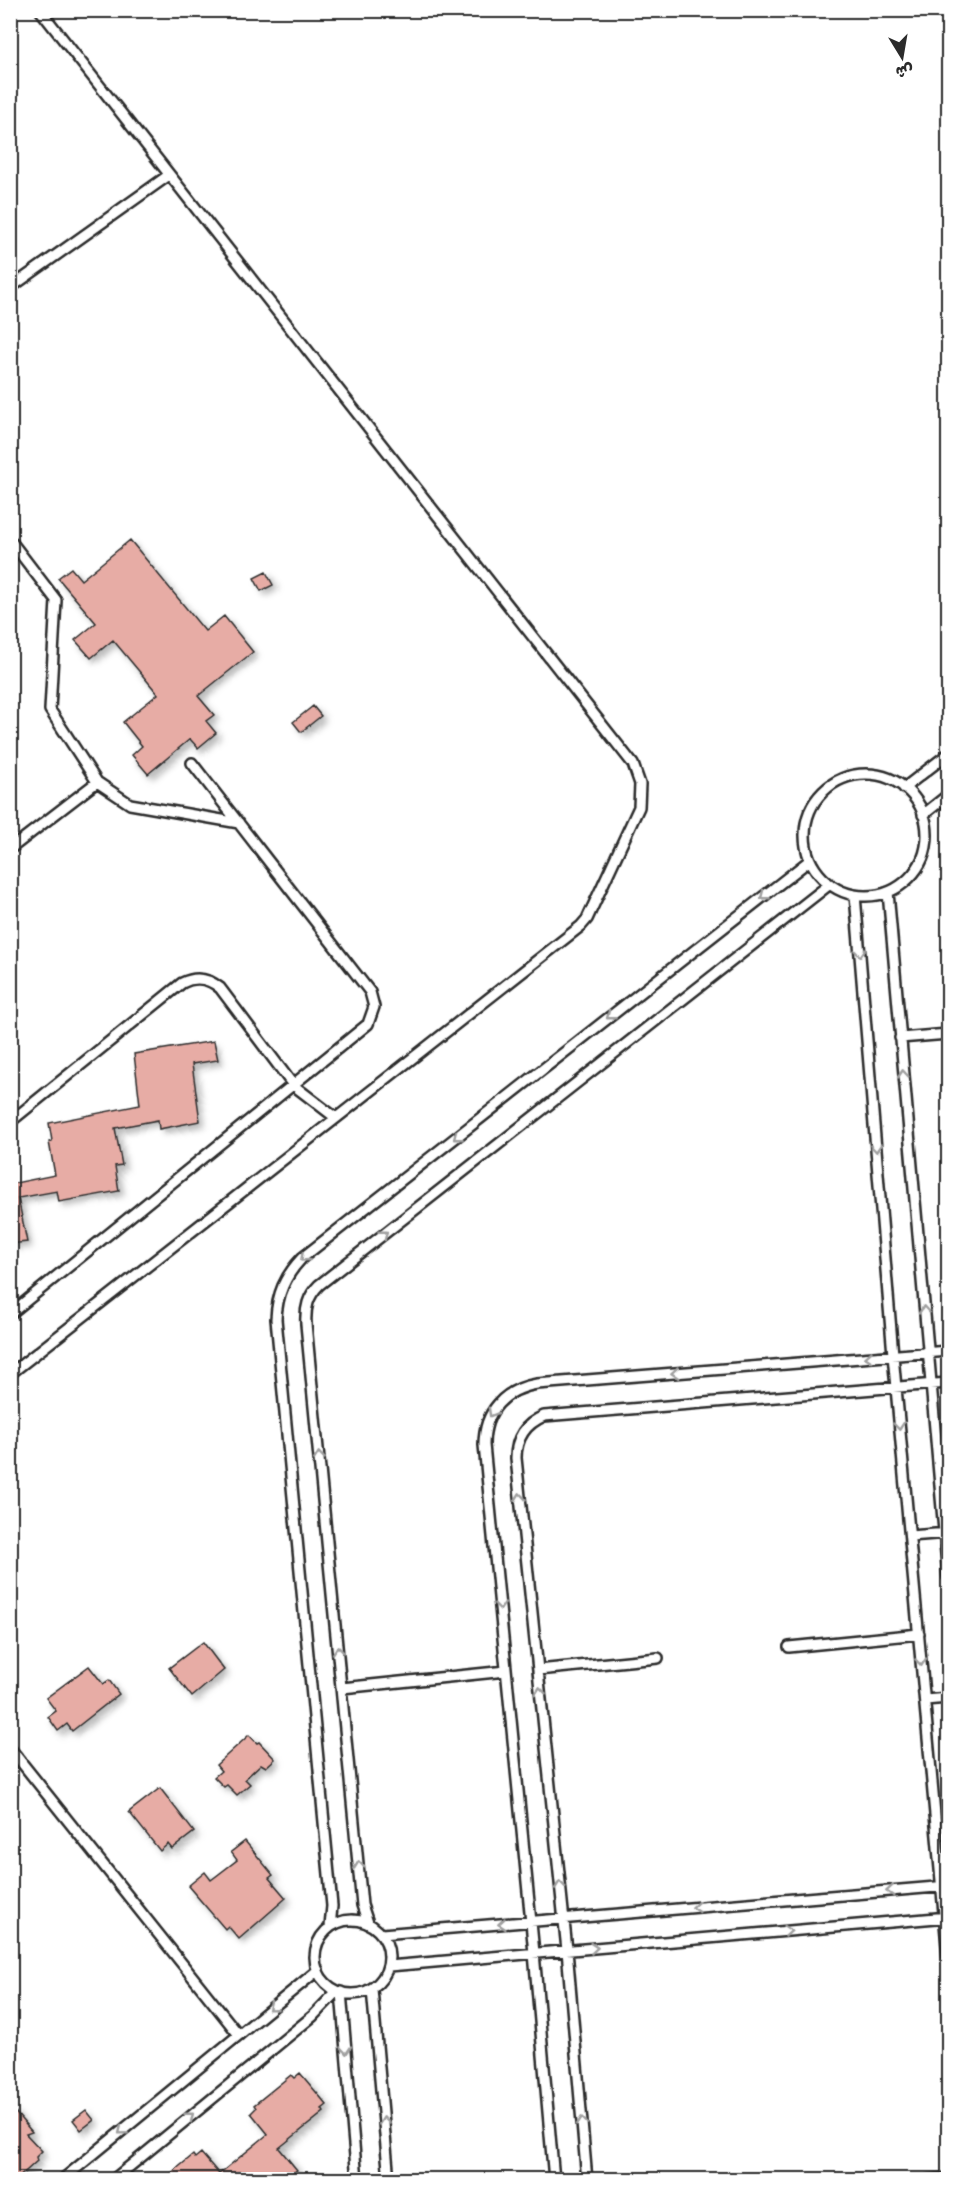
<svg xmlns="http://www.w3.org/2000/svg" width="959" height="2190" font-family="Mynerve,'Playpen Sans Arabic',sans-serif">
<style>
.building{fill:#e7aca5;stroke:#2b2b2b;stroke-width:1.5;filter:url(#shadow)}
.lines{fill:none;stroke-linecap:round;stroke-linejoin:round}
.lane-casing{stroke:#2b2b2b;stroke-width:14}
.lane{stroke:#fff;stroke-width:9}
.oneway{stroke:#a0a0a0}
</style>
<defs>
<filter id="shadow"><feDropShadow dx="4.5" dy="4.5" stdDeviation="3" flood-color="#0004"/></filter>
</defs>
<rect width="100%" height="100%" fill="#fff"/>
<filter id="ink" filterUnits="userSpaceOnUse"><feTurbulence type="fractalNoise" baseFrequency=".0167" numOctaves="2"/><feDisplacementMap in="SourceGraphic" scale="12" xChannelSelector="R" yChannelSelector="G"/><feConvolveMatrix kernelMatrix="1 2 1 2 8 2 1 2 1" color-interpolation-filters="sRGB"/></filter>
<g filter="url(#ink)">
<path class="building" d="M130,540l75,91 19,-15 29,36 -55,44 16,19 -8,6 10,12 -18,15 -8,-9 -42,35 -16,-19 10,-9 -19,-24 35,-28 -45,-54 -22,18 -16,-18 21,-17 -38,-45 13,-10 10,12z
M266,572l7,13 -12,6 -7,-13z
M313,706l8,10 -20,16 -8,-10z
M214,1041l4,19 -26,4 8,57 -41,8 -1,-9 -43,8 7,37 -7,1 4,25 -60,11 -2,-11 -39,7 9,44 -17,2v-60l45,-9 -6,-33 3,-1 -3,-18 91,-18 -6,-51z
M203,1642l21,28 -32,27 -23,-29z
M89,1666l14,18 6,-4 10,14 -47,37 -5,-7 -9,7 -10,-14 8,-6 -10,-13z
M249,1735l8,8 2,-1 16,17 -9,8 -5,-3 -16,15 5,5 -13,11 -10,-10 -3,2 -10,-10 7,-6 -5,-6z
M160,1788l34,44 -22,17 -4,-5 -8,7 -31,-39z
M245,1841l28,34 -4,3 17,20 -47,41 -11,-13 -3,3 -37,-43 17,-14 6,8 26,-20 -6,-8z
M300,2073l27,32 -5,4 2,3 -45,36 18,22 -5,4 5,6h-134l30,-25 2,3 6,-5 18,21 49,-40 -17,-21 5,-5 -2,-3 37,-30 3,3z
M10,2106l22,26 -6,2 16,17 -6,6 1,4 -21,19h-6z
M86,2110l8,10 -13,10 -8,-10z"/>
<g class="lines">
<defs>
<path id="lane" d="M10,288l159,-113
M10,540l46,60 -6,110 47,72 33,22 109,19
M805 835a61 61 0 1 1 122 0a61 61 0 1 1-122 0Z
M904,788l44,-34
M923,815l25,-20
M10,849l87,-67
M888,892l60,685
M855,895l38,460 55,602
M900,1038l48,-4
M10,1122l172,-139c14,-7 26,-5 38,5l73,97 43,33
M10,1314l358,-290 6,-17 -4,-15 -178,-229
M10,1374l571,-448 6,-7 52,-112 1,-23 -7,-20 -593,-754
M910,1536l38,-3
M789,1647l130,-13
M538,1670l120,-12
M342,1688l164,-17
M925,1700l23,-2
M10,1748l229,287
M315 1957a37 37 0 1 1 74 0a37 37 0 1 1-74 0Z
M368,1923l-6,-18 -56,-581c-1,-16 2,-28 13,-39l511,-401
M330,1927l2,-21 -56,-587c1,-25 9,-43 26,-61l508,-398
M382,1934l566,-48
M389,1966l559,-49
M372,1989l17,191
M341,1992l16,188
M62,2180l256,-210
M113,2180l200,-164 24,-25
M554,2180l-20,-227 -50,-508c0,-34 21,-56 53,-61l411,-33
M587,2180l-20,-230 -51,-492c0,-20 9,-34 28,-42l404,-33
M928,2180l20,-2"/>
</defs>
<use href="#lane" class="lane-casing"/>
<use href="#lane" class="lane"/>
</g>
<defs><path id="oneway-chevron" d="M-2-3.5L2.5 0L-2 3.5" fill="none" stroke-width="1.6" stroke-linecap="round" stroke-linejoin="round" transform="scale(1.5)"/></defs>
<g class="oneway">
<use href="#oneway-chevron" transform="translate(764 896) rotate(142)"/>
<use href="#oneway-chevron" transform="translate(860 953) rotate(85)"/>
<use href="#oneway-chevron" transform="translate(610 1016) rotate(142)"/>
<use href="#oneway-chevron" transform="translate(903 1074) rotate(-95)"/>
<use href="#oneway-chevron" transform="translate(457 1137) rotate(142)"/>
<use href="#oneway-chevron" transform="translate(876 1148) rotate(85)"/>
<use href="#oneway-chevron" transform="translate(384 1234) rotate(-38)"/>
<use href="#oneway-chevron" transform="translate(304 1258) rotate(139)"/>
<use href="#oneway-chevron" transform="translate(924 1310) rotate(-95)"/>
<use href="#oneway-chevron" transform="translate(869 1357) rotate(175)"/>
<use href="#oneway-chevron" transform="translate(675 1373) rotate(175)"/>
<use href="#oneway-chevron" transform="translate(492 1413) rotate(120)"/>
<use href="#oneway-chevron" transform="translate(899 1426) rotate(85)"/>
<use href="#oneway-chevron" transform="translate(319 1456) rotate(-96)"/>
<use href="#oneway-chevron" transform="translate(520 1497) rotate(-96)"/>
<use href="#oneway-chevron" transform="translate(500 1606) rotate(84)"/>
<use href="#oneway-chevron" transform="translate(338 1650) rotate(-96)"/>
<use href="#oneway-chevron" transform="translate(921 1662) rotate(85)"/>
<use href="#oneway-chevron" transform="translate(540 1691) rotate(-96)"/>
<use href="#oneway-chevron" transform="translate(359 1865) rotate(-96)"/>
<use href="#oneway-chevron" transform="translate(560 1885) rotate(-96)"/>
<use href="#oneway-chevron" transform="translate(890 1891) rotate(175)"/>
<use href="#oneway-chevron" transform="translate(696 1907) rotate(175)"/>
<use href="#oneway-chevron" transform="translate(502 1924) rotate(175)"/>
<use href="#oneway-chevron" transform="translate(788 1931) rotate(-5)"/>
<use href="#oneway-chevron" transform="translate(594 1948) rotate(-5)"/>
<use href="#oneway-chevron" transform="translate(272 2007) rotate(141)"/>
<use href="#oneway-chevron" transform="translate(346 2050) rotate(85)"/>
<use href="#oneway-chevron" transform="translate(190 2116) rotate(-39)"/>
<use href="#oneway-chevron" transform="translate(384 2121) rotate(-95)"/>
<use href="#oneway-chevron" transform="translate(582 2121) rotate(-95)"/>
<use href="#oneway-chevron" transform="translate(122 2131) rotate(141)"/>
</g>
</g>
<rect width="959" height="2190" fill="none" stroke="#fff" stroke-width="36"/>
<rect x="18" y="18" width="923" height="2154" fill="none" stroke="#2b2b2b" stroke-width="2" filter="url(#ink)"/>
<g transform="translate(902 57) rotate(169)" stroke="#ffffff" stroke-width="4.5" paint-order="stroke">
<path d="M0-4.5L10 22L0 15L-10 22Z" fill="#2b2b2b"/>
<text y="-9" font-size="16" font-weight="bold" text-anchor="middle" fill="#2b2b2b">ش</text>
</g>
</svg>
